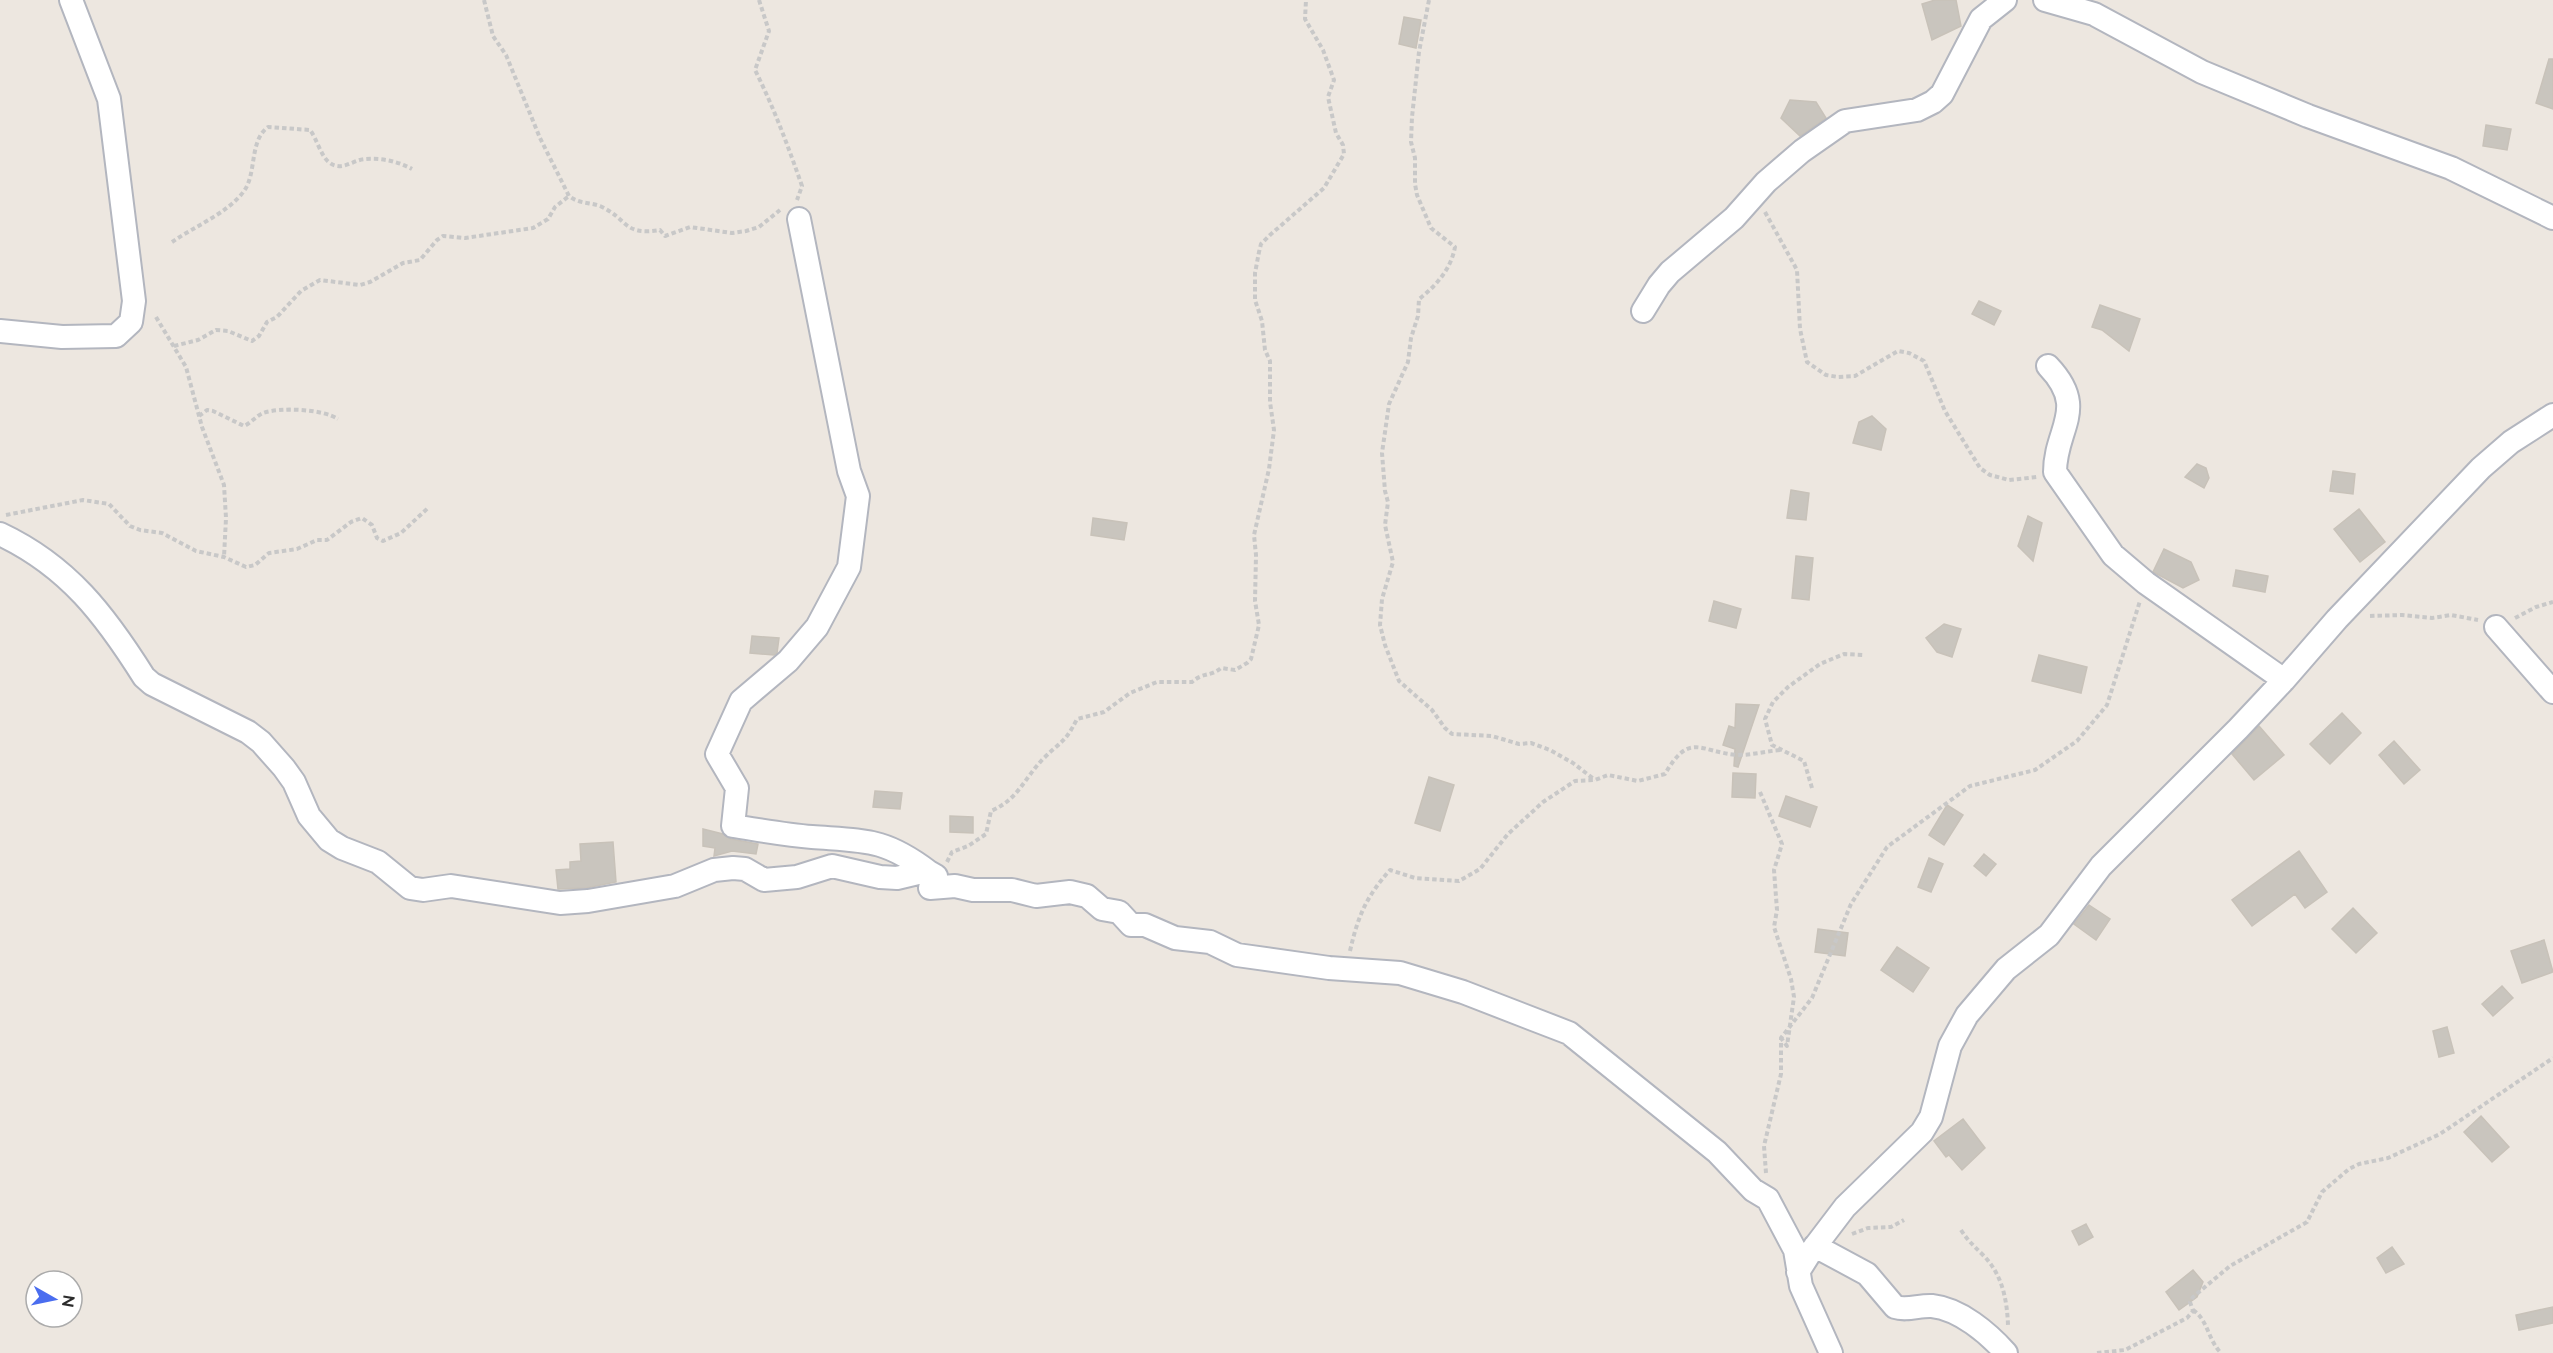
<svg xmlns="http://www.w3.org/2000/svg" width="2553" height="1353" font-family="Raleway,sans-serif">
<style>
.building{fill:#c9c5be;stroke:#c8c2b9;stroke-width:1.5}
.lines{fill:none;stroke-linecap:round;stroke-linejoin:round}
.minor-casing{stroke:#b3b6bf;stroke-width:26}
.path{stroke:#c8c8c8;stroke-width:4;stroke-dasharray:4.5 3;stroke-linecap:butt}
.minor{stroke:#fff;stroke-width:22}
</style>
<rect width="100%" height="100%" fill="#ede7e0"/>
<path class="building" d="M1935,0h21l5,26 -29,14 -10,-36z
M1404,17l17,3 -5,28 -17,-4z
M2549,59h4v50l-17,-6z
M1790,100l26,2 10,16 -26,18 -19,-18z
M2486,125l25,4 -4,21 -24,-4z
M1979,301l22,10 -7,14 -22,-11z
M2100,305l40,14 -11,32 -27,-21 -10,-3z
M1872,416l14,13 -5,21 -28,-7 6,-21z
M2197,464l9,4 3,10 -5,10 -19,-11z
M2333,471l22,3 -2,20 -23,-3z
M1791,490l18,3 -3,27 -19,-2z
M2359,509l26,33 -25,20 -26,-33z
M2028,516l14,7 -9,38 -15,-15z
M1093,518l34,5 -3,17 -33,-5z
M2164,549l27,13 8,18 -16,8 -30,-16z
M1796,556l17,2 -4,42 -17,-2z
M2236,570l32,6 -3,16 -32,-6z
M1714,601l27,8 -5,19 -27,-7z
M1944,624l17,5 -9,28 -15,-5 -11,-14z
M752,636l27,2 -2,15 -3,2 -24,-2z
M2039,655l48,12 -6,26 -49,-12z
M1736,704l23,1 -21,62 -4,-1 1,-17 -12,-4 6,-19 6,2z
M2342,713l19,20 -31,31 -20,-20z
M2259,726l25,29 -30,25 -22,-26z
M2394,741l26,29 -16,14 -25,-29z
M1733,773l23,1 -1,24 -23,-1z
M1429,777l25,8 -14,46 -25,-8z
M875,791l27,2 -2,16 -27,-2z
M1786,796l31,11 -7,20 -31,-11z
M1947,805l16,10 -19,30 -15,-10z
M950,816l23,1v16l-23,-1z
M703,829l20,5 8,5 27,5 -2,10 -24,-3 -18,5 1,-8 -12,-2z
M613,842l3,40 -30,6 -28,1 -2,-19 14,-1v-7l11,-1 -1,-17z
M2299,851l28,41 -22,16 -10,-14 -43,32 -20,-26z
M1984,854l12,10 -10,12 -12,-10z
M1929,858l14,6 -12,28 -13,-5z
M2089,905l21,14 -14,21 -22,-16z
M2353,908l24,25 -21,20 -24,-24z
M1818,929l30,4 -3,23 -30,-4z
M2544,940l9,32 -31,11 -11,-32z
M1897,947l32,21 -16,24 -32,-22z
M2502,986l11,12 -20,18 -11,-12z
M2447,1027l7,26 -15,4 -6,-26z
M2481,1116l28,31 -17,15 -28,-30z
M1963,1119l22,29 -23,22 -13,-15 -3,2 -12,-16z
M2086,1224l7,13 -14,8 -7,-14z
M2392,1247l12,17 -18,9 -9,-15z
M2193,1270l10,12 -6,15 -18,13 -13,-18z
M2553,1307v16l-34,7 -3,-15z"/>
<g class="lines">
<defs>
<path id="minor" d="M2045,0l49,14 108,58 106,44 143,52 102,50
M799,219l50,252 9,25 -9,71 -32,60 -29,34 -47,40 -24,53 20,34 -4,38c26,4 52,9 79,11 53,4 72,1 117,35
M1643,311l16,-26 11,-13 64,-54 32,-36 36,-31 43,-30 72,-11 16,-8 9,-8 39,-75 24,-19
M0,331l62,6 54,-1 15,-14 3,-21 -25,-202 -38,-99
M2048,366c41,43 7,62 7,106l58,83 33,28 138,97
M0,534c68,32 105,81 144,143l8,7 96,48 13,10 23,26 10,14 15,34 20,24 13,8 36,14 32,26 13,2 28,-4 109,17 28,-2 87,-15 39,-16 19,-2 12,1 19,11 33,-3 35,-11 48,11 17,1 25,-6h7l7,4 -6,12 25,-2 18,4h39l24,6 34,-4 17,4 15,13 17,3 12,13h14l30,13 35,4 27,13 92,13 71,5 63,19 106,41 148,119 36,38 15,9 27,51 6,36 30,67
M2496,627l57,65
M1815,1246l52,28 28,33c12,4 25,-2 37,-1 28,3 56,27 74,47
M1798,1272l12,-19 35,-46 77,-75 9,-15 19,-71 17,-31 39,-46 43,-34 52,-69 137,-137 46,-49 53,-61 144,-151 30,-26 42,-27"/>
</defs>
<use href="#minor" class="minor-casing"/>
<path class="path" d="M484,0l9,36 13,19 34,83 29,58c10,8 20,6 31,10 29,13 22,30 60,24l5,6 25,-9 42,6 14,-2 13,-4 21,-17
M759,0l10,31 -14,39c19,38 33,76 47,116l-5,14
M1429,0l-10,52 -7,65 -1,25 4,16v26l2,11 14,33 24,19c-4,22 -19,39 -36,52l-1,17 -7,22 -3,24 -19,42 -7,49 3,38 3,11 -3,23 8,37 -11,37 -2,26 5,20 14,36 33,29 13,18 7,6 40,2 27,8 12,-1 19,7 23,13 22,17
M1765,212l32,58 3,59 7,33 19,13 12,2 17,-1 43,-25 11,2 15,8 21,50 35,57 10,7 19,5 28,-3
M172,242c23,-16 56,-29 72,-51 13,-18 5,-50 24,-64l42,3c7,9 11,27 20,33 12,9 24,-4 36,-4 16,-1 31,2 46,10
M156,317l30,50 16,60 22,58 2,33 -2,39
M174,346l24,-6 18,-10 12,1 24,10 7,-5 8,-14 10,-5 24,-26 19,-11 40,5 10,-3 33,-19 17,-3 17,-20 6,-4 22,2 68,-10 15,-9 7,-12 14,-11
M199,416l8,-6 6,1 31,15c7,-3 12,-10 19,-13 17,-6 60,-4 75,6
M6,515l77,-15 26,4 21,22 10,4 22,3 34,18 28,6 22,10 9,-2 14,-12 28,-4 20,-9h10l24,-18 11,-4 10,7 5,13 6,3 18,-8 27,-25
M2370,616l32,-1 30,3 19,-3 27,5
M2515,618l21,-11 17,-5
M1812,788l-8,-27 -32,-16 -7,-26 8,-17 15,-15 32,-23 24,-10 19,1
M1760,792l22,52 -8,26 3,40 -3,17 17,52 3,18 -7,49 -6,-8
M947,862l5,-10 16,-6 18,-12 5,-23c28,-12 33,-33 53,-53 17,-17 21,-15 33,-39l27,-7 26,-19 27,-11h35c11,-10 18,-5 29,-14l14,2 12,-7 4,-4 8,-34 -4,-24 1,-46 -2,-20 15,-66 5,-39 -4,-28v-41l-5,-11 -3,-29 -7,-21v-27l4,-21 2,-8 9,-9 54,-47 20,-34 -1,-9 -7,-12 -8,-36 6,-17 -11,-30 -18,-31 1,-19
M1350,951c8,-35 16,-54 40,-81l25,8 44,3 21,-12 28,-35 35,-32 32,-21 20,-1 13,-5 30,6 27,-7c25,-43 34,-22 73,-19 14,0 29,-4 43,-5
M1766,1173l-2,-27 17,-72v-36l31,-40 39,-94 36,-57 83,-61 65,-16 42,-29 30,-36 33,-104
M1961,1230c7,11 13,16 22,25 19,19 24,44 25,70
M1852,1234l16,-6 23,-1 13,-7
M2193,1310c15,10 15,30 28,43
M2097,1353l28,-3 62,-32 6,-7 -3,-9 3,-5 37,-31 77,-44 15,-30 27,-23 10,-5 29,-6 52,-24 113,-76"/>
<use href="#minor" class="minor"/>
</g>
<g transform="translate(54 1299) rotate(99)"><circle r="28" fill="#ffffff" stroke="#ababab" stroke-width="1.5"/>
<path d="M0-4.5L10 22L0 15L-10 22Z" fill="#4a6def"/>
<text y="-9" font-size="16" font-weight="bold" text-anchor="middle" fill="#2c2c2c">N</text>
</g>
</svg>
